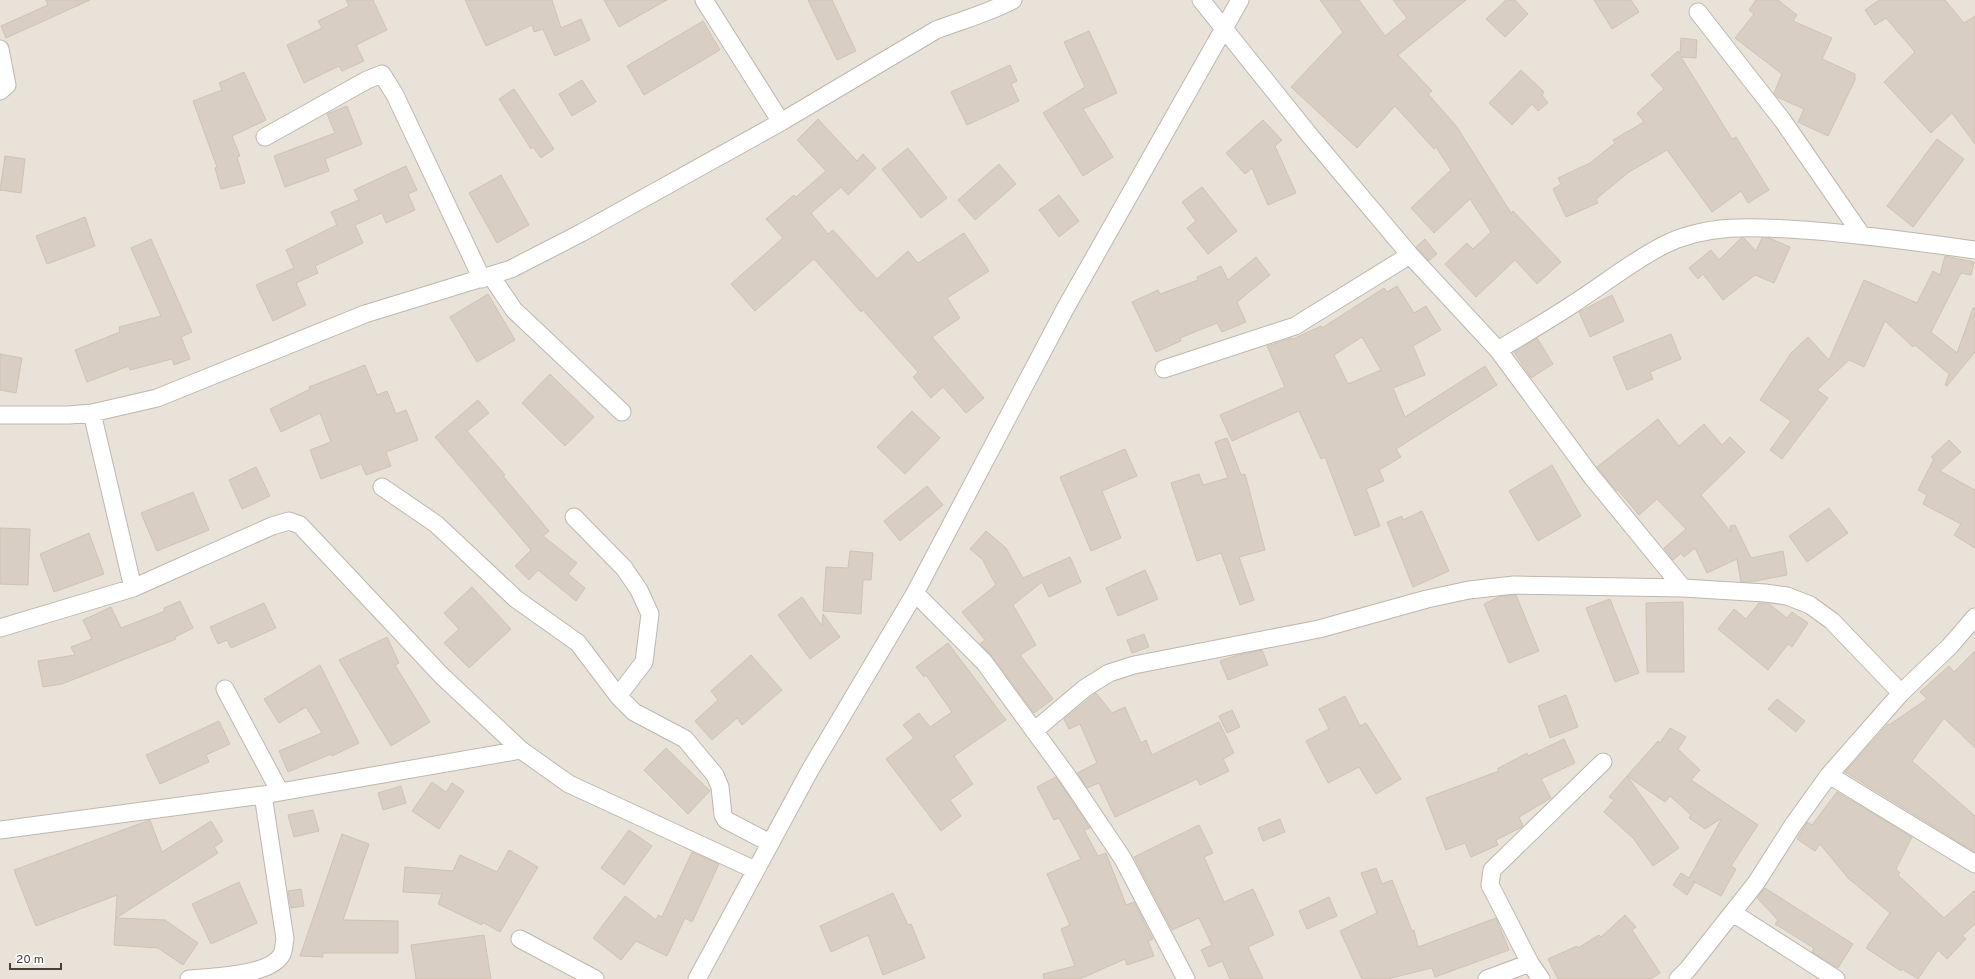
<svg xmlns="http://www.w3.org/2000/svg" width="1975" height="979" font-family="Overpass,sans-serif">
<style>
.residential{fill:#e8e2d8}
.building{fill:#d8cec3;stroke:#d0c3b3;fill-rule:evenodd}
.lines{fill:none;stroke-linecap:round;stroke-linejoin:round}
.minor-casing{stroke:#bfb7ad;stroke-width:19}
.minor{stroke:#fff;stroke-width:17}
</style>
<rect width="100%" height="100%" fill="#f4f0ea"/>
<path class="residential" d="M0,0h1975v979h-1975z"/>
<path class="building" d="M46,0h44l-84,38 -5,-12 47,-21z
M346,0h27l14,30 -31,15 8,16 -22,10 -3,-5 -35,17 -17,-38 35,-17 -4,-7 31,-15z
M465,0h87l9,28 20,-9 9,21 -35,16 -12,-27 -9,3 -2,-7 -46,21z
M604,0h63l-48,27z
M808,0h24l24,51 -19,9z
M1320,0h39l26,36 22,-18 -14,-18h73l-68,55 34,36 -4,3 29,33 54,86 2,-2 48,51 -24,22 -22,-24 -39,37 -31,-33 22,-21 6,6 18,-17 -21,-33 -36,34 -23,-25 40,-38 -15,-23 -2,2 -39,-43 -38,42 -66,-61 52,-55z
M1506,0h9l13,14 -23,23 -19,-18z
M1594,0h37l8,12 -27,17z
M1756,0h22l19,15 -4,6 39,17 -10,21 33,15v6l-27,56 -30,-14 6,-13 -27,-12 -3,-4 8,-19 -47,-36 19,-24 -5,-4z
M1879,0h66l19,23 11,-7v128l-23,-31 -21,20 -47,-51 31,-30 -29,-34 -11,7 -10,-15z
M703,21l17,29 -76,45 -17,-29z
M1089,31l28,62 -34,16 30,48 -30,19 -40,-63 42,-26 -21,-45z
M1681,38l16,2 -1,18 -15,-1 51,82 4,-2 33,53 -21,13 -7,-12 -29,21 -45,-62 -38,22 -33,27 2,4 -32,14 -13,-28 8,-5 -3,-6 32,-15 25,-20 -2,-3 31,-18 -7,-9 27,-24 -13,-14 27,-24 2,3z
M1010,65l7,16 -6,3 8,17 -52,24 -16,-33z
M1521,70l23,22 -2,3 6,8 -10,8 -6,-7 -20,21 -23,-22z
M244,72l22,48 -34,16 8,20 -3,1 8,26 -24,6 -6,-21 2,-1 -24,-66 29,-11 -3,-7z
M582,80l14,22 -24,14 -13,-22z
M514,89l40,60 -13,9 -8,-11 -2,2 -32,-50z
M347,106l15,38 -37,15 4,12 -44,16 -11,-31 61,-23 -8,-19z
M818,119l39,42 6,-7 13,14 -28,27 -7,-8 -30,26 17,21 5,-4 44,49 31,-28 10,12 46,-30 25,38 -42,27 13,20 -28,19 52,61 -18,15 -23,-26 -12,11 -18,-21 5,-5 -55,-62 -2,2 -47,-53 -59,52 -24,-27 52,-46 -17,-19 28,-24 2,2 30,-26 -29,-31z
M1263,120l19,20 -7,6 21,47 -28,12 -16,-37 -7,6 -19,-21z
M1937,139l27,20 -51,68 -26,-21z
M908,148l39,50 -26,20 -39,-49z
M5,156l20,3 -4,34 -21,-3z
M999,164l17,20 -41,36 -17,-20z
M406,166l11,24 -9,4 7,16 -29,13 -4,-10 -27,12 8,18 -48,23 3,7 -22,10 10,22 -33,16 -17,-36 38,-17 -8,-18 51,-25 -6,-13 28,-12 -5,-10z
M501,175l28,50 -32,18 -28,-50z
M1202,187l35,44 -29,23 -21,-26 9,-7 -14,-19z
M1059,195l20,26 -20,16 -20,-27z
M85,217l10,29 -48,18 -11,-28z
M1741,238h3l12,13 6,-13h7l21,9 -16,36 -19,-8 -32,25 -20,-26 -5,5 -9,-11 22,-18 8,10z
M151,239l41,93 -11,5 9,22 -16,6 -2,-6 -42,11 -1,-4 -42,16 -12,-32 45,-18 -1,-5 42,-11 -30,-68z
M1425,239l12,15 -8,7 -13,-14z
M1945,256l29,6 -3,13 -10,-2 -30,59 26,21 16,-45h2v44l-28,34 -2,-1 4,-11 -34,-29 -2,2 -28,-26 -21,46 -15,-7 -32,30 11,8 -46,61 -12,-9 21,-29 -31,-21 31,-47 17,-16 21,23 35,-80 53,23 16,-32 7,4z
M1256,257l14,18 -33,27 9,20 -24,10 -5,-9 -37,15 1,3 -25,11 -24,-50 26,-12 2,4 38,-14 -1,-3 24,-11 7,14z
M1397,286l17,27 12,-7 15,24 -28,16 12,29 -32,13 12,29 80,-51 12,19 -101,64 5,8 -22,13 5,11 -18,8 14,37 -25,10 -30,-79 -4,2 -22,-48 -67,30 -12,-26 65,-28 -18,-41 25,-8 1,1 28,-13 1,2 62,-40 3,4zM1362,337l19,33 -33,14 -14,-29z
M488,294l27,46 -38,22 -27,-45z
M1612,295l12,26 -34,16 -11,-25z
M1671,334l10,25 -31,13 3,7 -26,11 -14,-33z
M1537,338l16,26 -22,14 -17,-26z
M0,354l22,4 -6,35 -16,-3z
M365,365l12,30 10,-4 9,23 10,-4 12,30 -32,12 5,14 -25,9 -5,-11 -40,15 -11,-29 21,-8 -11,-29 -39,19 -11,-23 40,-20 -1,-2z
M550,374l44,43 -29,29 -43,-43z
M478,400l11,13 -22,18 38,44 -2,1 46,55 -6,5 34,27 -9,11 17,14 -9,13 -38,-31 -9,10 -14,-14 16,-16 -96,-113z
M912,411l28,27 -35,36 -28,-27z
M1658,419l21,27 25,-22 18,21 8,-8 15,15 -44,43 30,37 -1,-6 5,-1 16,33 32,-7 4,24 -37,7h-9l-4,-23 -30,14 -12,-25 -11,9 -3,-4 -8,7 -9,-12 22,-19 -29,-30 -18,16 -21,-25 -2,1 -19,-24z
M1227,438l14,37 4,-1 20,76 -26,7 15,43 -14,5 -19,-52 -24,8 -26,-78 28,-9 4,11 25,-7 -13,-36z
M1949,440l12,12 -21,19 35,19v58l-21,-13 7,-11 -38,-20 4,-9 -9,-5 16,-31 -3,-2z
M1125,449l12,27 -35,15 19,47 -30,13 -31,-74z
M1552,465l29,51 -43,25 -29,-50z
M256,467l14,29 -28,13 -13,-29z
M927,486l16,19 -43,36 -16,-20z
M193,492l16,38 -52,21 -16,-38z
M1829,508l19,25 -41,29 -18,-26z
M1422,511l27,60 -36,16 -26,-65 15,-6 1,4z
M0,528l30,1 -2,56 -28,-1z
M986,531l20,17 17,30 47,-21 11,25 -32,15 -7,-15 -29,23 23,40 -16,10 33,44 -19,14 -42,-57 -12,-12 5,-4 -23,-28 34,-27 -14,-26 -12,-10z
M89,533l15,41 -50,18 -14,-38z
M850,551l23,2 -2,27h-8l-2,34 -38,-3 3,-44 22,1z
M1145,570l13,29 -40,17 -12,-28z
M472,587l39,42 -42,39 -25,-25 15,-14 -15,-16z
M1516,595l23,56 -30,12 -25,-59 17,-8z
M802,597l20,29 1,-12 17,23 -30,22 -32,-44z
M1610,599l29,74 -24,9 -29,-74z
M180,601l13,27 -18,9 1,2 -114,45 -19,3 -5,-26 37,-6 -4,-8 21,-8 -9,-19 28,-13 10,21 44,-17 -1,-3z
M1683,602l1,70h-37l-1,-69z
M264,603l12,25 -45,20 -4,-8 -9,4 -8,-17z
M1759,603l10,1 18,14 5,-6 16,11 -16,24 -4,-3 -20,26 -50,-41 16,-20 12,10z
M1144,634l5,13 -17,6 -5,-13z
M387,637l12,26 -4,2 35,57 -39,24 -52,-86z
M948,643l58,77 -52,36 19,28 -23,16 11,16 -20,15 -55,-72 28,-21 -11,-13 16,-12 11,14 22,-15 -26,-37 -2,2 -8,-10z
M1262,650l6,15 -40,15 -8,-19 15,-5z
M1975,651v97l-31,-30 -32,43 63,55v36l-130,-80 43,-48 1,1 38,-26 -7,-7 29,-26 5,6z
M751,655l31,35 -40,35 -5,-7 -25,22 -17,-19 23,-21 -7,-9z
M320,665l39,78 -27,13 -1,-2 -43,18 -9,-21 43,-18 -16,-26 -27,16 -15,-24z
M1096,693l16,20 13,-6 16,36 5,-3 6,15 67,-33 15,31 -11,6 6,12 -29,14 -3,-6 -82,38 -16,-34 -12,5 -10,-15 20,-10 -17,-39 -11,5 -5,-10z
M1566,695l12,32 -28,11 -12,-32z
M1345,696l15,30 6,-3 35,56 -25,15 -17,-27 -31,16 -22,-42 23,-12 -10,-20z
M1777,699l28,22 -9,11 -28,-23z
M1232,710l8,17 -13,6 -8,-17z
M219,721l11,23 -24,11 3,7 -49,22 -14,-29z
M1670,728l16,9 -8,12 22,21 -9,10 67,45 -27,41 5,3 -15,27 -28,-15 2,1 -8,13 -14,-10 8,-12 8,5 33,-60 -17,11 -16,-11 2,-3 -21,-19 -5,6 -38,-26 31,-35 2,2z
M1564,739l11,24 -34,16 10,19 -32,19 4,9 -1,1 -26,13 2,5 -27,12 -6,-14 -19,7 -20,-52 73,-27 -2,-2 30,-16 1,3z
M666,748l44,43 -22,23 -44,-44z
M1627,776l52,72 -26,18 -20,-28 -29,-26 10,-12 -5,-3z
M1056,777l34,51 -6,2 14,26 8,-3 20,52 8,-3 19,37 -5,2 6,15 -27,9 -2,-6 -45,20h-36l-1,-5 32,-8 -14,-37 9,-4 -23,-51 34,-15 -22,-41 -5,2 -17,-33z
M432,782l14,10 6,-9 12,8 -25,38 -27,-18z
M401,786l5,17 -23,7 -5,-17z
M1837,792l75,45 -16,32 4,4 -2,2 46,43 31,-28v34l-13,12 4,3 -19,20 -9,-9 -20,29 -16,-10 -1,2 -35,-23 24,-35 -42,-35 -28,-34 -5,7 -18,-12 10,-17 5,3z
M313,810l6,21 -25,6 -6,-22z
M1280,819l5,13 -22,9 -5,-13z
M150,820l12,32 49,-31 12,20 -9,6 4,6 -102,65 49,2 33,23 -15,22 -25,-17 -44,-3 3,-50 -81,31 -22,-56z
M1199,825l14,28 -9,4 20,45 29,-13 21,46 -26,12 15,32h-33l-8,-18 -13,6 -8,-17 11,-5 -13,-27 -27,12 -38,-73z
M629,830l23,16 -28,39 -23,-17z
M342,834l27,10 -26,76 55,1v32h-75v4l-23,-1z
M509,850l29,17 -38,65 -18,-10v3l-44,-21 4,-10 -39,-2 2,-25 48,4 7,-16 37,17z
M692,852l27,12 -27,58 -7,-4 -18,38 -31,-15 -15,19 -28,-22 32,-42 31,24 2,-5 4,2z
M1376,868l6,16 10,-4 20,51 2,-1 4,17 78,-29 13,32 -74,27 -3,-9 -45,11h-25l-22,-48 37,-18 -16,-40z
M239,882l18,41 -46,21 -19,-40z
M1765,888l88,56 -15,24 -26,-16 2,-4 -39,-24 3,-4 -21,-22z
M301,889l3,17 -13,2 -3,-17z
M893,893l15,32 3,-1 14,34 -42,17 -15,-40 -37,17 -11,-26z
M1329,897l8,19 -30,13 -8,-18z
M1625,915l11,12 -4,3 28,43 -9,6h-93l-10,-20 29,-13 1,2 21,-13 2,2z
M484,935l7,44h-75l-5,-34z"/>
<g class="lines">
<defs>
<path id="minor" d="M704,0l77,122
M1201,0l110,137 99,118 88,95 94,127 91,111
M1698,12l85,109 78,113
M0,49l7,36 -7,6
M265,137l102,-57 15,-6 13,21 87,184
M491,276l23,34 108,102
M1498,350c25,-15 51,-30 75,-46 30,-19 59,-43 91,-59 44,-22 92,-18 140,-15 57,4 114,12 171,20
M1164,369l131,-43 115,-71
M92,413l41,175
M0,415h69l23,-2 65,-15 208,-84 146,-45 70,-36 200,-111 155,-92c26,-10 53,-17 77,-30
M382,487l54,37 80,75 62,44 40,53 16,16 51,27 30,36 5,12 3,28 3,5 44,23
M574,517l50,51 15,22 11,24 -6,48 -26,34
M915,593l69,69 84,115 55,82 63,120
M0,628l133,-40 139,-62 17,-5 11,4 142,151 79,74 48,34 186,86
M225,689l55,103
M1034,731l51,-43 24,-15 25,-8 185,-36 108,-30 42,-9 45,-5 169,3 82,5 22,3 23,9 22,16 69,72
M1829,775l146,89
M0,830l263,-35 258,-45
M1733,913l103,66
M520,939l75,40
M189,979c22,-2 82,-3 93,-25 2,-4 2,-11 3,-15l-22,-144
M697,979l113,-209 105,-177 150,-284 175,-309
M1487,979l43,-16
M1541,979l-11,-16 -40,-78 2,-15 111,-108
M1678,979l10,-10 68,-86 37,-58 36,-50 72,-82 49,-47 25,-29"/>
</defs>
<use href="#minor" class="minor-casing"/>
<use href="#minor" class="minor"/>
</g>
<path d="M10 963v6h51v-6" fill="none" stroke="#484138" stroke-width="2"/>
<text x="16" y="963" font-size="12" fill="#484138" stroke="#ffffff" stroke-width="3" paint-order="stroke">20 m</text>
</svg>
